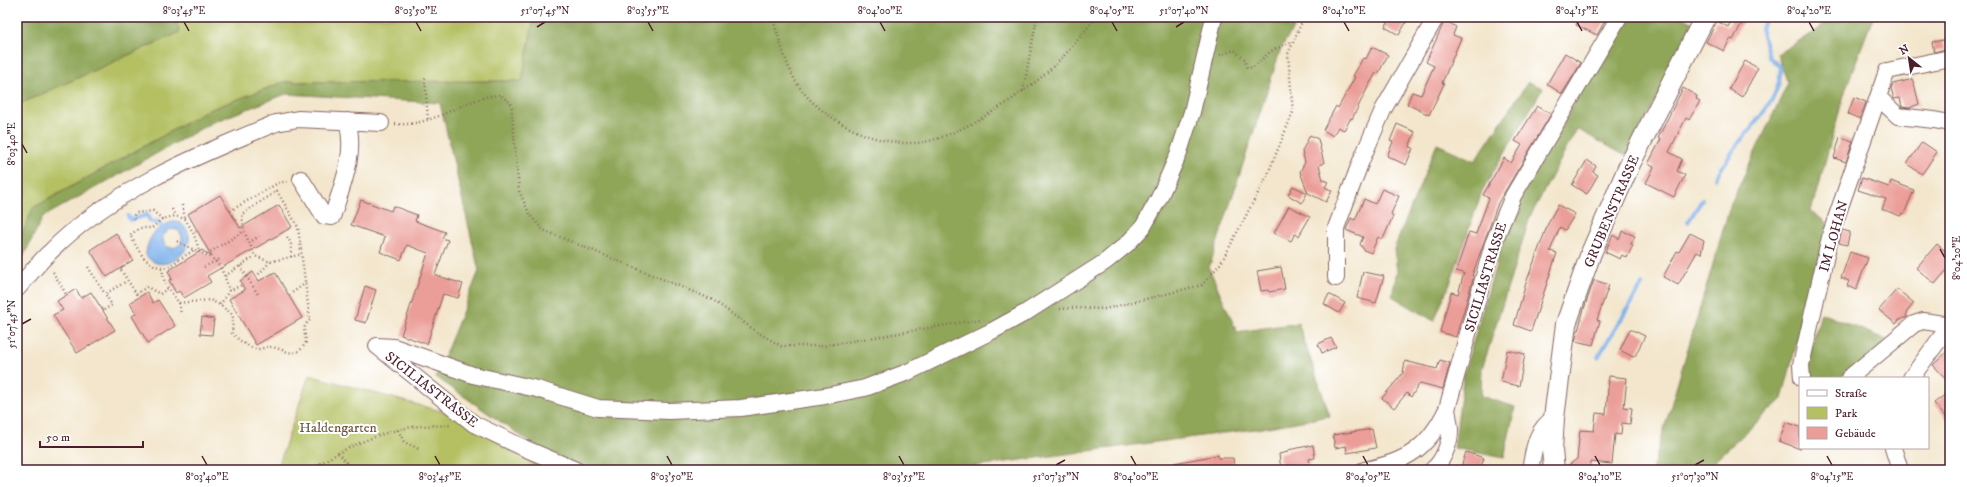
<svg xmlns="http://www.w3.org/2000/svg" width="1967" height="487" font-family="'IM FELL DW Pica',serif">
<style>
.green{fill:#b4c062;stroke:#7f7046}
.forest{fill:#8fa658;stroke:#6c6242}
.water{fill:#7fb2ec;stroke:#64688c;fill-rule:evenodd}
.lines{fill:none;stroke-linecap:round;stroke-linejoin:round}
.stream{stroke:#7fb2ec;stroke-width:4}
.building{fill:#eb9d97}
.minor-casing{stroke:#856563;stroke-width:18}
.major-casing{stroke:#856563;stroke-width:22}
.path{stroke:#856563;stroke-width:2.5;stroke-dasharray:1 3;stroke-linecap:butt}
.minor{stroke:#fff;stroke-width:16}
.major{stroke:#fff;stroke-width:20}
.ticks{fill:none;stroke:#4a1f2b;stroke-width:1.5}
.labels{text-anchor:middle;stroke-width:4;stroke-linejoin:round;paint-order:stroke}
.street-label{font-size:14px;fill:#4a1f2b;stroke:#fff}
.park-label{font-size:14px;fill:#6f573e;stroke:#fff}
.neatline{fill:none;stroke:#4a1f2b;stroke-width:1.5}
.ticks-label{font-size:10px;text-anchor:middle;fill:#4a1f2b}
</style>
<rect width="100%" height="100%" fill="#fff"/>
<filter id="ink" filterUnits="userSpaceOnUse"><feTurbulence type="fractalNoise" baseFrequency=".025" numOctaves="2"/><feDisplacementMap in="SourceGraphic" scale="8" xChannelSelector="R" yChannelSelector="G"/><feConvolveMatrix kernelMatrix="1 2 1 2 8 2 1 2 1" color-interpolation-filters="sRGB"/></filter>
<filter id="wash" filterUnits="userSpaceOnUse"><feTurbulence type="fractalNoise" baseFrequency=".012" numOctaves="4" result="noise"/><feDisplacementMap in="SourceGraphic" scale="16" xChannelSelector="R" yChannelSelector="G"/><feGaussianBlur stdDeviation="0.9" result="paint"/><feColorMatrix in="noise" values="0 0 0 0 0 0 0 0 0 0 0 0 0 0 0 0 0 1.4 0 .05"/><feComposite in="paint" operator="in"/></filter>
<g filter="url(#wash)">
<rect width="100%" height="100%" fill="#f3e6cc"/>
<path class="green" d="M174,17h360l-12,64 -238,1 -75,28 -176,98 -16,38v-141l163,-73z
M309,375l146,40 93,55h-271z"/>
<path class="forest" d="M17,17h157l6,15 -163,73z
M534,17h766l-19,31 -72,220 28,64 61,-9 32,93 -68,12 -316,42h-376l-134,-93 43,-106 -39,-168 -154,-9 -75,29 -168,94 -26,52v-23l16,-38 176,-98 75,-28 238,-1z
M1623,17h59l14,8 -70,131 -49,-27 -47,88 -48,152 -1,27 34,11 -11,51 -50,-10 10,-75 46,-156z
M1827,17h46l-27,71 -35,123 17,13 -46,175 -77,71h-53l79,-267 57,-120 -11,-29 42,-25z
M1528,82l15,6 -61,103 -30,87 -18,43 -42,-25 5,-25 -3,-22 43,-105 38,17z
M1821,313l66,27 -44,38h-35l-2,-9z"/>
<path class="water" d="M177,221c34,18 -12,61 -31,34 1,-19 13,-31 31,-34zM169,229l9,1 4,6v7l-8,5c-8,0 -12,-5 -11,-12z"/>
<g class="lines">
<path class="stream" d="M1715,178c8,-11 15,-24 24,-35 17,-22 44,-47 41,-76l-11,-10 -8,-29 5,-11
M128,216l2,4 17,-5 3,6 4,2 3,-2 5,5
M1688,222l14,-22
M1598,357l44,-72"/>
</g>
<g id="blocks">
<path class="building" d="M1391,17h18l-10,18 -14,-8z
M1580,17h27l-10,18 -21,-10z
M1733,17h12l-12,23 -3,-1 -6,12 -18,-9 11,-21 11,6z
M1445,20l11,7 -3,8 8,3 -19,45 2,1 -15,31 -22,-11 5,-12 9,3 13,-29 -8,-4z
M1943,40l2,9 -11,3 -2,-10z
M1372,47l16,8 -10,19 -2,-1 -7,12 -17,34 -1,-1 -7,12 -6,-3 -5,9 -10,-6 13,-24 2,2 17,-31 -2,-1 10,-18 3,1z
M1565,53l16,10 -19,31 -15,-10z
M1745,61l13,7 -16,29 -13,-8z
M1913,79l6,25 -10,4 -7,-1 -2,-9 -6,1 -3,-11 2,-4z
M1683,88l14,8 -1,3 4,2 -11,19 -3,-2 -17,34 13,7 -5,12 8,4 -11,22 -28,-14 8,-16 -6,-3 13,-25 -3,-1z
M1854,97l12,5 -6,17 -12,-5z
M1537,106l14,8 -53,89 -26,73h2l-18,61 -16,-5 11,-40 7,2 6,-21 -8,-2 13,-39 7,2 13,-36 -6,-3 21,-37 7,5 11,-18 -7,-4z
M1397,124l18,8 -6,15 4,1 -7,17 -19,-9 6,-14 -3,-1z
M1310,135l8,4 6,24 -5,2 4,15 5,2 -3,5 7,4 -6,11 -18,-9 -8,-21 5,-10 -3,-11z
M1840,137l13,4 -7,21 -12,-4z
M1922,142l15,10 -15,22 -15,-10z
M1587,160l9,6 -3,6 5,3 -11,19 -15,-9z
M1862,178l27,9 2,-6 23,9 -10,24 -2,-1 -2,3 -18,-7 4,-10 -28,-9z
M1293,186l14,7 -5,10 -14,-8z
M1382,189l17,7 -8,18 2,2 -10,23 -5,-2 -7,16 -7,-3 -4,-6 3,-7 -17,-7 5,-12 4,2 9,-21 11,5z
M220,195l20,33 39,-23 13,22 -85,49 4,6 -27,16 -5,-7 -3,2 -7,-13 3,-1 -4,-8 34,-21 10,7 -24,-43z
M361,200l30,11 2,-5 24,9 -2,6 30,11 -3,6 6,2 -13,35 28,9 -5,14 -15,-4 -16,50 -26,-9 27,-82 -21,-8 -6,15 -21,-8 5,-15 -34,-12z
M1558,205l17,9 -10,16 -5,-3 -10,24 7,2 -26,78 -17,-6 12,-42 23,-62z
M1289,206l21,11 -11,19 -4,-2 -4,7 -17,-8z
M1842,230l8,2 -3,13 -8,-2z
M1623,231l12,5 -4,8 2,1 -6,13 -5,-3 -2,4 -15,-7 8,-17 6,4z
M116,233l17,27 -26,17 -17,-27z
M1690,233l14,7 -3,14 -4,-2 -19,33 -15,-8 14,-26 2,1z
M1937,244l13,11v11l-15,18 -19,-16z
M1850,252l18,6 -12,32 -9,-4 2,-5 -8,-3z
M1281,267l4,22 -16,3 -1,-2 -7,1 -4,-20z
M253,272l6,9 16,-9 27,46 -46,27 -27,-46 16,-9 -5,-9z
M1363,272l21,4 -8,27 -19,-5z
M1594,280l15,5 -12,35 3,1 -7,24 -18,-4 9,-32z
M365,286l11,4 -10,33 -11,-3z
M76,289l5,9 10,-6 24,38 -38,23 -24,-38 10,-5 -6,-9z
M1897,289l17,14 -8,10 1,4 -8,3 -3,4 -17,-14z
M147,292l6,11 5,-3 17,26 -27,17 -16,-27 4,-2 -6,-11z
M1329,294l16,9 -6,10 -15,-9z
M202,317l12,2 -2,16 -12,-1z
M1630,329l15,7 -10,20 -2,1 -13,-7z
M1331,338l5,9 -14,6 -4,-9z
M1950,349v34l-17,-18z
M1507,350l18,4 -6,32 -18,-4z
M1440,360l10,3 -7,26 -23,-6 -9,14 -4,-4 -13,15 -12,-10 21,-25 2,-12 32,8z
M1609,376l18,2 -3,29 8,1 -2,16 -8,-1 -1,12 -6,-1 -3,30 -21,-2 -1,7 -24,-2 11,-8 3,-29 14,1 2,-18 10,1z
M1950,391v32l-16,-20z
M1786,422l14,5v22l-21,-8z
M1372,429l4,19 -29,5 -1,-7 -11,2 -2,-13z
M1313,445l2,13 -6,1 1,5 -29,6 -2,-16 9,-2v-2z
M1466,452l18,6 -4,12h-20z
M1218,455v3h15l2,12h-60l-1,-7z"/>
</g>
</g>
<g filter="url(#ink)">
<use href="#blocks" fill-opacity="0" stroke="#856563" stroke-width="1"/>
<g class="lines">
<defs>
<path id="minor" d="M1878,97l20,19 36,4 16,3
M301,179l23,37 8,1c10,-31 25,-64 15,-96
M1336,278v-50l25,-67 22,-51 53,-93
M17,289c11,-12 20,-25 32,-36 62,-63 147,-97 227,-130l22,-4 83,4
M377,346l17,1 79,28 64,14 61,19 71,3 72,-3 84,-12 40,-8 43,-16 84,-41 33,-18 80,-51 22,-18 16,-17 16,-29 19,-43 14,-43 22,-95
M377,346l97,78 50,24 52,22
M1802,378l-1,-13 30,-132 56,-162 63,-13
M1849,378l65,-54 9,-3 27,4
M1911,378l39,-53
M1893,448l7,22
M1364,470c43,-8 64,-22 83,-61l46,-165 20,-48 106,-179
M1432,470c10,-7 18,-26 18,-39 0,-7 -2,-15 -3,-22
M1530,470c4,-20 5,-40 24,-52"/>
<path id="major" d="M1554,470l-2,-20 2,-32 12,-94 25,-71 38,-87 76,-149"/>
</defs>
<use href="#minor" class="minor-casing"/>
<use href="#major" class="major-casing"/>
<path class="path" d="M772,17c8,22 13,48 26,68 11,17 30,31 48,41 22,12 45,18 70,17 39,-2 113,-52 141,-80 14,-14 27,-31 39,-46
M1220,55l14,-5 10,9 3,8 5,1 19,-17 20,-9
M425,78l3,43
M1023,91l14,-74
M395,124c42,3 68,-27 105,-29l11,8 8,88 11,24 13,15 170,70 44,32 24,14h42l158,-27
M182,205l3,13
M172,209l3,7
M230,211l48,-28 10,-2
M134,219l-1,-3 3,-3 17,-2 9,8 13,-3 10,3 8,13
M162,219l-10,9h-12l-10,7c9,16 16,34 38,32l26,-17
M196,231l-3,1 7,20
M287,237l4,6v14
M177,241c31,18 42,10 52,50l-9,14
M249,243l10,-7
M207,254l37,-23
M240,266l19,30
M88,267l17,27
M204,267l16,-8
M162,268l3,16 14,19 31,-3 10,5 12,9 1,4 -1,15c5,6 16,14 24,16 4,1 10,-3 15,-2 15,2 25,14 35,-5 -1,-11 -5,-14 4,-22l-12,-93 -21,-36 -35,23 2,17 11,25 15,6 32,-8
M121,270l16,25
M53,272l13,22
M225,276l30,-20
M256,277l14,-15
M229,291l13,-6
M136,294l11,-7 13,7 8,-6
M289,295l17,-12
M179,303l2,11
M1060,309l13,-1 32,1 97,-24 19,-22 46,-87 26,-64 -5,-58 16,-37
M104,310l8,-5 -7,-11 22,-13
M398,430l6,12 15,7
M338,453l15,17
M310,470c30,-20 66,-37 102,-43 13,-2 27,-1 40,-2"/>
<use href="#minor" class="minor"/>
<use href="#major" class="major"/>
</g>
</g>
<path class="ticks" d="M184,22l5,9M416,22l5,9M648,22l5,9M880,22l5,9M1112,22l5,9M1344,22l5,9M1577,22l5,9M1809,22l5,9M537,27l8,-5M1176,27l8,-5M22,144l5,9M1940,249l5,9M22,324l9,-5M202,456l5,9M435,456l5,9M667,456l5,9M899,456l5,9M1131,456l5,9M1363,456l5,9M1595,456l5,9M1827,456l5,9M1056,465l9,-5M1695,465l9,-5"/>
<g class="labels">
<g class="street-label">
<text transform="translate(1611 211) rotate(-67)" y="5">GRUBENSTRASSE</text>
<text transform="translate(1833 236) rotate(-74)" y="5">IM LOHAN</text>
<text transform="translate(1485 277) rotate(-73)" y="5">SICILIASTRASSE</text>
<text transform="translate(432 389) rotate(38)" y="5">SICILIASTRASSE</text>
</g>
<g class="park-label">
<text x="338" y="432">Haldengarten</text>
</g>
</g>
<rect width="1967" height="487" fill="none" stroke="#fff" stroke-width="44"/>
<rect x="1799" y="377" width="130" height="72" fill="#ffffff" stroke="#b7a5aa"/>
<rect x="1807" y="390" width="20" height="6" fill="#ffffff" stroke="#b7a5aa"/>
<text x="1835" y="397" font-size="12" fill="#4a1f2b">Straße</text>
<rect x="1807" y="407" width="20" height="12" fill="#b4c062" stroke="#b7a5aa"/>
<text x="1835" y="417" font-size="12" fill="#4a1f2b">Park</text>
<rect x="1807" y="427" width="20" height="12" fill="#eb9d97" stroke="#b7a5aa"/>
<text x="1835" y="437" font-size="12" fill="#4a1f2b">Gebäude</text>
<g transform="translate(1909 58) rotate(330)" stroke="#ffffff" stroke-width="3" paint-order="stroke">
<path d="M0-3L7 15L0 10L-7 15Z" fill="#4a1f2b"/>
<text y="-6" font-size="11" font-weight="bold" text-anchor="middle" fill="#4a1f2b">N</text>
</g>
<path d="M40 441v6h103v-6" fill="none" stroke="#4a1f2b" stroke-width="2"/>
<text x="46" y="441" font-size="12" fill="#4a1f2b" stroke="#ffffff" stroke-width="3" paint-order="stroke">50 m</text>
<rect x="22" y="22" width="1923" height="443" class="neatline"/>
<g class="ticks-label">
<text x="184" y="14">8°03'45"E</text>
<text x="416" y="14">8°03'50"E</text>
<text x="545" y="14">51°07'45"N</text>
<text x="648" y="14">8°03'55"E</text>
<text x="880" y="14">8°04'00"E</text>
<text x="1112" y="14">8°04'05"E</text>
<text x="1184" y="14">51°07'40"N</text>
<text x="1344" y="14">8°04'10"E</text>
<text x="1577" y="14">8°04'15"E</text>
<text x="1809" y="14">8°04'20"E</text>
<text transform="translate(11 144) rotate(-90)" y="4">8°03'40"E</text>
<text transform="translate(1956 258) rotate(-90)" y="4">8°04'20"E</text>
<text transform="translate(11 324) rotate(-90)" y="4">51°07'45"N</text>
<text x="207" y="480">8°03'40"E</text>
<text x="440" y="480">8°03'45"E</text>
<text x="672" y="480">8°03'50"E</text>
<text x="904" y="480">8°03'55"E</text>
<text x="1056" y="480">51°07'35"N</text>
<text x="1136" y="480">8°04'00"E</text>
<text x="1368" y="480">8°04'05"E</text>
<text x="1600" y="480">8°04'10"E</text>
<text x="1695" y="480">51°07'30"N</text>
<text x="1832" y="480">8°04'15"E</text>
</g>
</svg>
